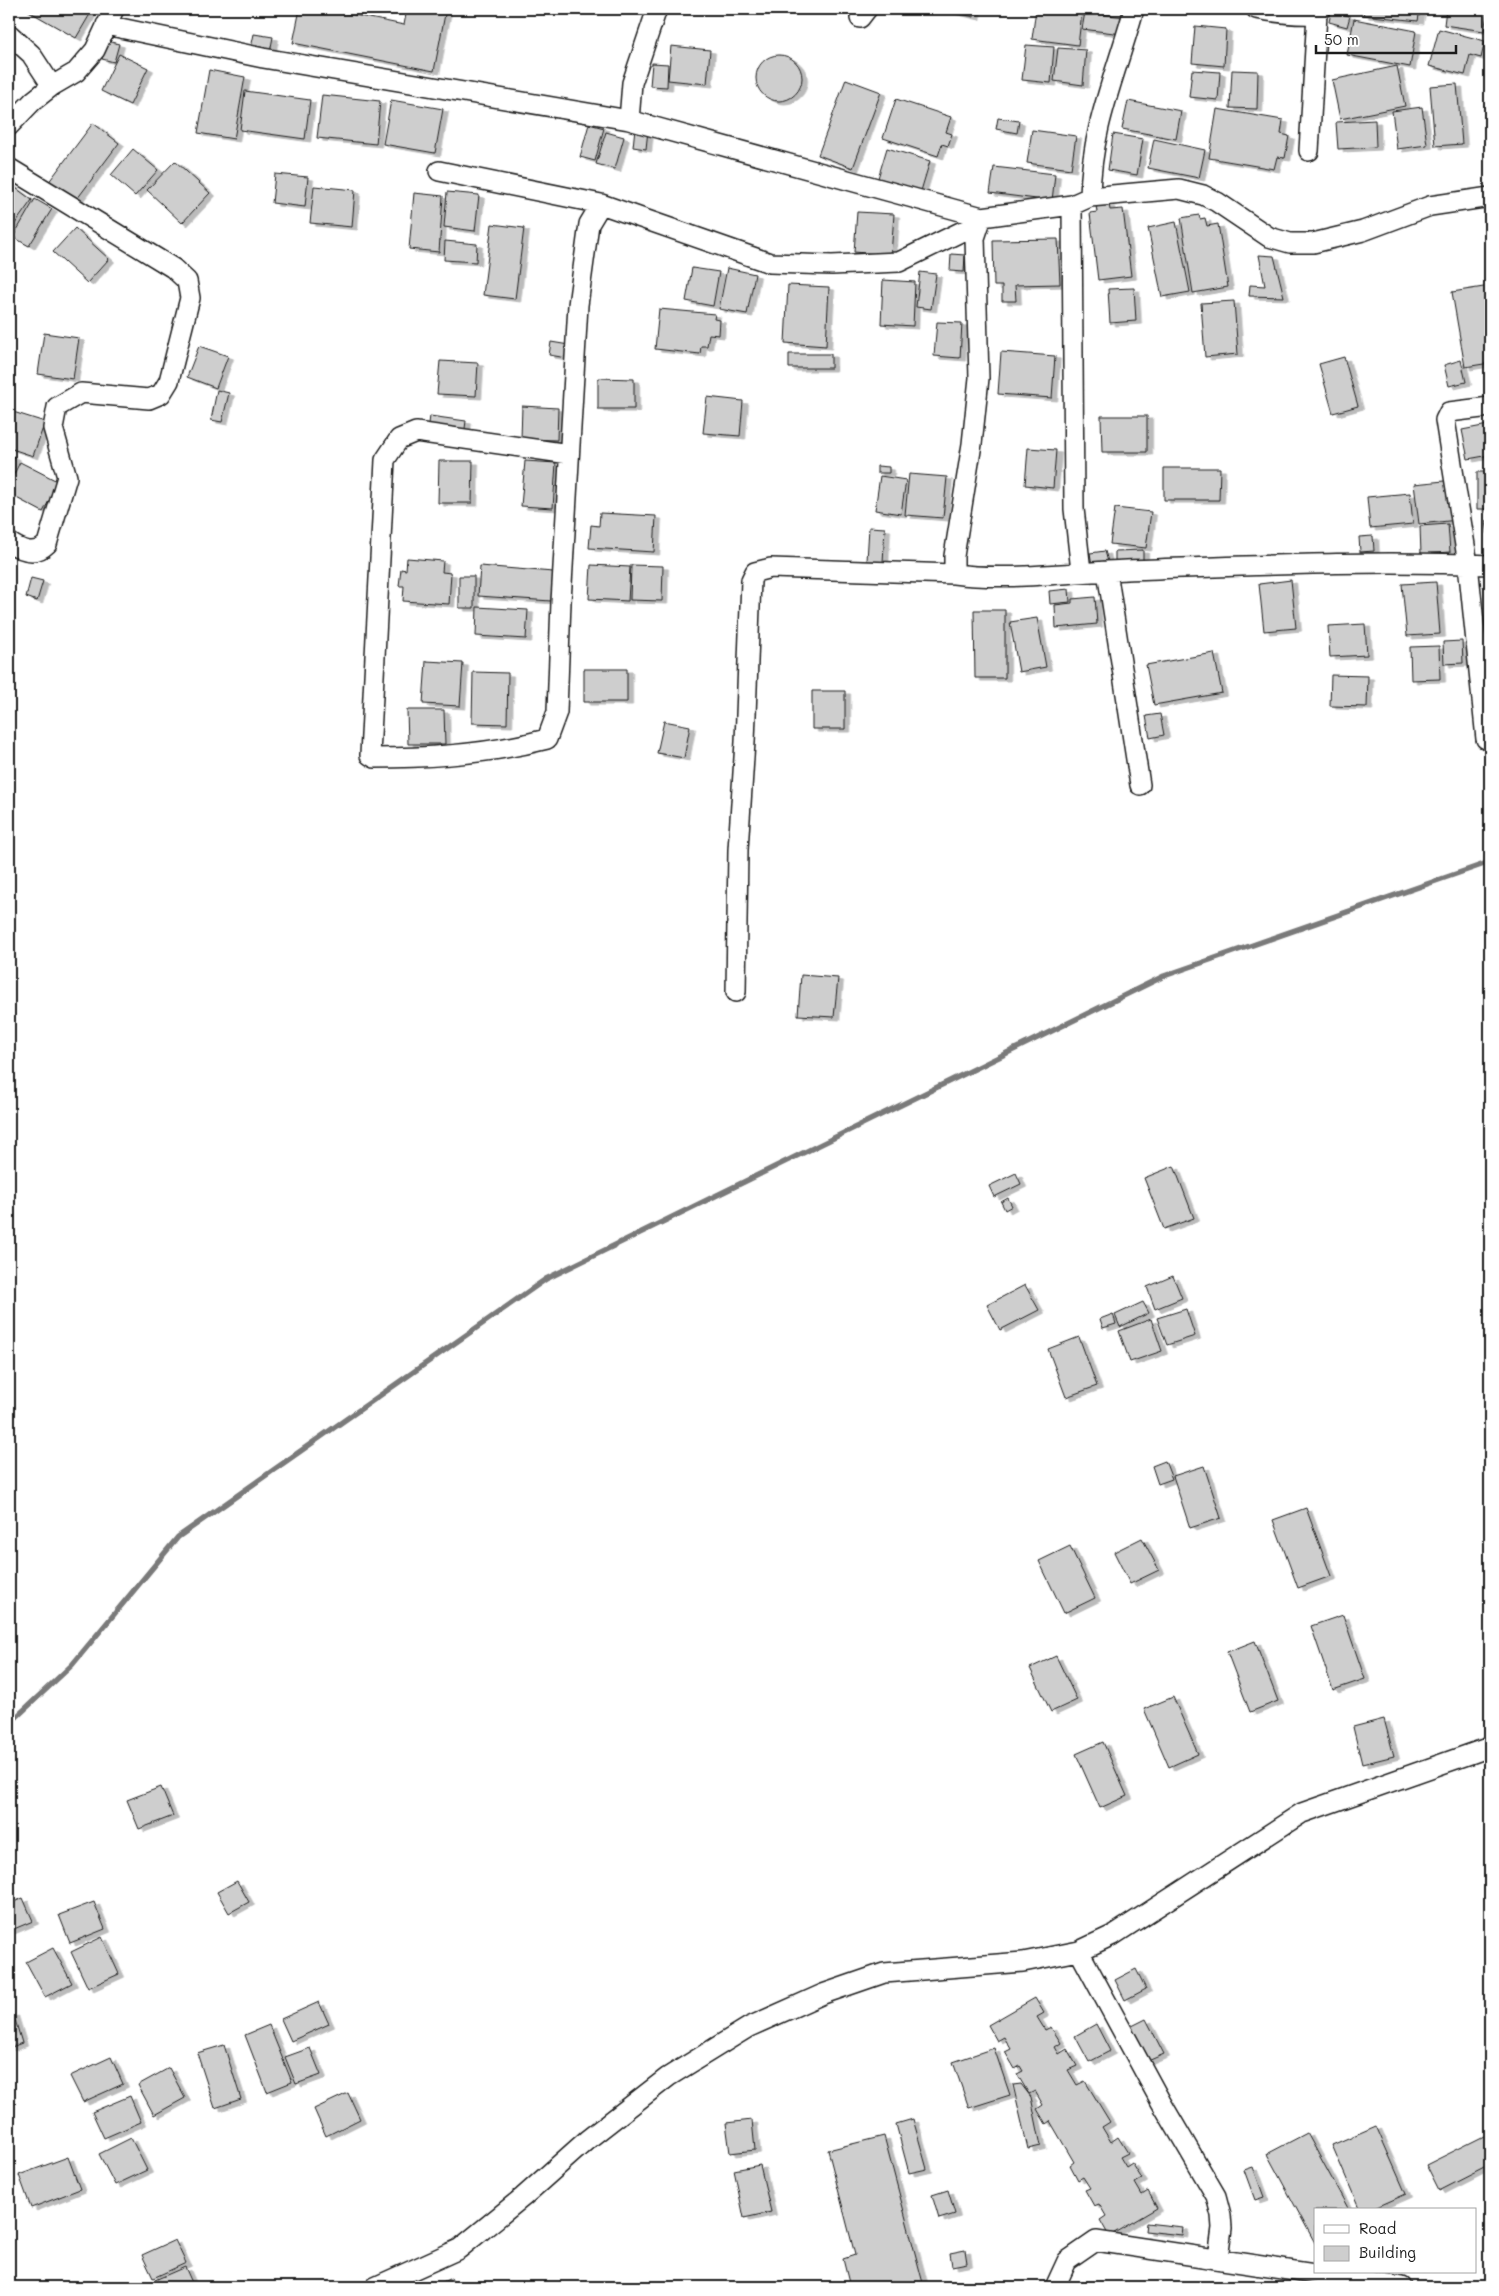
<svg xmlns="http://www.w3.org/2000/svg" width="1499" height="2296" font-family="Mali,sans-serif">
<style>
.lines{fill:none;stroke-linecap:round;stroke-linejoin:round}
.stream{stroke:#7a7a7a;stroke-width:5.5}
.building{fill:#cecece;stroke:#1c1c1c;filter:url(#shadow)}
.minor-casing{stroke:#1c1c1c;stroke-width:22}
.minor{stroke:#fff;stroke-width:19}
</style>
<defs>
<filter id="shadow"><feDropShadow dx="5.5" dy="3" stdDeviation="0" flood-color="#0004"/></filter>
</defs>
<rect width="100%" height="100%" fill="#fff"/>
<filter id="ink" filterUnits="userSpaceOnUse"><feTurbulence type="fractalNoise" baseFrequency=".02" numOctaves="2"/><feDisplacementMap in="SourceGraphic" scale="10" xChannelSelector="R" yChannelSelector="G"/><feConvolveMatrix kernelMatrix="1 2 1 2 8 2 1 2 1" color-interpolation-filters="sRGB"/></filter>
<g filter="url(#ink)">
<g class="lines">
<path class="stream" d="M9,1724l63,-59 106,-128 368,-258 618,-303 326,-114"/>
</g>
<path class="building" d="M25,9h68l-17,29z
M300,9h25l79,16 3,-16h39l-12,62 -141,-28z
M940,9h36l-2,8z
M1036,9l46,3 -4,33 -46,-6z
M1364,9h56l-2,12 -55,-6z
M1446,9h42l-4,22 -40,-6z
M1085,12l39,5 -2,17 -40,-5z
M1331,12l19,4 -3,11 -18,-5z
M1354,19l62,12 -6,36 -63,-12z
M1195,26l31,3 -2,37 -32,-3z
M1439,29l46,12 -4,17 -11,-3 -5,20 -36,-9z
M254,34l19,3 -3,15 -19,-4z
M107,41l12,3 -5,18 -12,-3z
M1026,45l28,2 -3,36 -29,-3z
M671,46l39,4 -3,34 -39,-4z
M1058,48l28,2 -3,35 -29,-4z
M119,54l29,14 -18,37 -29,-14z
M756 78a23 23 0 1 1 46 0a23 23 0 1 1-46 0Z
M652,63l16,1 -1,23 -17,-1z
M1397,66l8,40 -65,13 -8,-39z
M209,70l36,7 -11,62 -36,-6z
M1192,70l28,2 -2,28 -29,-3z
M1232,70l26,1 -1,38 -27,-1z
M846,79l35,13 -28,76 -35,-13z
M1457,84l5,60 -27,2 -5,-60z
M245,91l65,9 -5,39 -65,-9z
M322,95l58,6 -4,43 -59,-6z
M896,99l55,18 -5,15 6,2 -4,12 -6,-2 -4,12 -55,-18z
M391,100l52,9 -8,44 -52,-9z
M1128,101l53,10 -5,28 -54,-10z
M1422,107l5,38 -30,4 -5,-38z
M1217,109l66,11 -2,14 8,2 -4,22 -8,-1 -3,12 -65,-11z
M998,118l21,3 -2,12 -21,-4z
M1375,120l1,27 -38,2 -2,-27z
M93,123l26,20 -45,60 -26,-20z
M589,124l15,4 -9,33 -15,-4z
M635,128l13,2 -2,19 -13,-2z
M1032,130l44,6 -5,33 -44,-6z
M606,132l18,5 -9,32 -19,-5z
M1113,134l30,5 -6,36 -29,-5z
M1154,139l51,11 -6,28 -51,-10z
M887,148l43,13 -9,30 -43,-13z
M133,149l25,21 -23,26 -24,-21z
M175,161l35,32 -28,30 -35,-33z
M994,167l61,7 -3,27 -62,-8z
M275,174l33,3 -3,30 -33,-4z
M9,183l23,17 -23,32z
M314,186l41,4 -3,37 -42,-4z
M447,192l32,3 -4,36 -31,-4z
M414,193l29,3 -4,56 -30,-3z
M35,199l17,10 -23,37 -16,-9z
M1109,204l1,6 13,-1 8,67 -33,4 -8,-67 7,-1 -1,-6z
M857,212l37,2 -3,41 -37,-3z
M1199,215l1,4 5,-1 2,8 11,-2 10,63 -35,6 -12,-75z
M1176,222l14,70 -28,5 -14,-69z
M492,224l32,4 -9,71 -32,-4z
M75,228l34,31 -22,24 -34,-31z
M1058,239l2,45 -45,1 1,16h-14v-15h-8l-1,-46z
M445,241l32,3 -1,18 -32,-2z
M951,254l14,1 -1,17 -14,-1z
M1259,255l15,1 10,41 -35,-1 1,-11 15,1z
M692,268l27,4 -6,34 -27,-5z
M727,268l28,6 -8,40 -28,-5z
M920,272l16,2 -5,35 -15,-2z
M883,280l32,2 -2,44 -32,-2z
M788,285l41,2 -3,59 -41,-3z
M1490,286v77l-25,4 -13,-75z
M1134,288l2,33 -26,2 -2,-34z
M1234,301l4,53 -33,3 -4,-54z
M659,309l56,5 -1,5 6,1 -1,15 -10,-1 -2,12h-6l-1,8 -45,-5z
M937,322l25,1 -2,35 -26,-2z
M44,333l35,5 -6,41 -35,-5z
M551,342l18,3 -2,13 -18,-3z
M199,346l29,10 -12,32 -29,-11z
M1001,352l54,4 -3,42 -54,-4z
M789,354h42v14h-42z
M1344,357l14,49 -25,7 -14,-49z
M1461,360l5,22 -17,4 -5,-21z
M440,361l38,2 -2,33 -39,-2z
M598,378l36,1v30h-36z
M217,390l12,3 -7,29 -11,-2z
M707,397l36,4 -3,35 -37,-3z
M522,406l36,2 -1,32 -36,-1z
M10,411l35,11 -12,34 -24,-8z
M430,416l36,5 -2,15 -36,-5z
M1101,416h46v36h-45z
M1488,425l2,30 -22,4 -6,-29z
M1028,448l28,2 -3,38 -28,-3z
M9,454l6,3 -6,11z
M439,461h34l-1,42h-34z
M525,461l31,2 -3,45 -32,-2z
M20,462l39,20 -16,30 -34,-18v-10z
M877,466l12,1v6h-12z
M1164,468h56l-1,32h-55z
M1477,472h13v37h-13z
M909,474l38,3 -4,41 -38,-3z
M880,476l26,4 -5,34 -26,-4z
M1454,480l4,40 -39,4 -5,-40z
M1410,493l3,31 -43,4 -3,-31z
M1115,508l36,4 -5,36 -36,-4z
M600,513l56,3 -2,36 -65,-4 2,-23 8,1z
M1490,520v27l-4,-26z
M1448,524l2,28 -29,2 -1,-28z
M869,527l16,1 -2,34 -16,-1z
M1373,536l1,15 -14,1 -1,-15z
M1143,550v15l-28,1v-15z
M1105,551l3,11 -16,3 -2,-12z
M407,558l36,3 -1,11 9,1 -2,31 -46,-3 1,-15h-5l2,-17 5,1z
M591,565l39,2 -2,34 -39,-2z
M631,565l32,1 -1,35 -32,-1z
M480,566l73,6 -2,29 -73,-5z
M459,576h15v32h-15z
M31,578l12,3 -6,20 -11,-4z
M1291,580l5,48 -32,3 -5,-47z
M1436,582l4,52 -33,2 -5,-52z
M1069,589l1,13 -20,2 -1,-13z
M1095,597l2,27 -41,4 -1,-23 17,-2v-4z
M477,607l51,3 -2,29 -50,-3z
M974,610h31v68h-30z
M1037,618l9,49 -27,5 -9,-50z
M1365,624l2,31 -37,2 -2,-31z
M1462,641l1,22 -19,1 -1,-22z
M1439,646l1,33 -29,1 -1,-33z
M1214,653l8,40 -68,12 -8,-40z
M426,661l37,2 -3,43 -37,-2z
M584,669h43v33h-43z
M473,672l35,1 -1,51 -35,-1z
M1331,675l37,1 -1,31 -37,-1z
M812,691h33v38h-33z
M407,710h37l1,34h-37z
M1160,714l4,21 -14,3 -4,-22z
M664,721l26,5 -6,32 -27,-5z
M801,975l37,3 -4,39 -36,-2z
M1174,1166l20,52 -30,11 -20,-51z
M1016,1173l5,11 -27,13 -5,-11z
M1008,1198l4,8 -7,4 -4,-8z
M1173,1276l9,22 -27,11 -8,-22z
M1025,1285l14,25 -39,20 -13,-25z
M1143,1302l6,11 -29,14 -5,-12z
M1186,1309l9,27 -28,9 -10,-27z
M1113,1314l3,10 -13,4 -3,-9z
M1151,1319l11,32 -32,11 -11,-31z
M1079,1337l18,49 -31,11 -18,-48z
M1165,1461l7,18 -14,5 -6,-18z
M1204,1466l17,52 -31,10 -17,-52z
M1306,1508l25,68 -33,12 -25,-68z
M1142,1538l17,32 -29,14 -16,-32z
M1070,1546l25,52 -31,15 -25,-52z
M1343,1615l22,64 -32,11 -22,-64z
M1255,1641l23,60 -28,11 -23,-60z
M1056,1656l21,44 -26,12 -21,-44z
M1173,1697l25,57 -29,13 -25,-58z
M1384,1719l10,37 -32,8 -9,-37z
M1103,1742l24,54 -27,12 -24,-54z
M161,1787l12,29 -34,13 -12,-29z
M237,1881l12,21 -20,11 -12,-21z
M23,1898l10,23 -24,10v-27z
M94,1902l11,27 -35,14 -11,-28z
M102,1937l17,37 -31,14 -17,-36z
M53,1948l19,35 -27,14 -19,-35z
M1136,1969l10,20 -21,11 -10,-20z
M1035,1998l9,15 -7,4 8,13 6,-3 10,16 -6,4 4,7 8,-5 10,17 -9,4 9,15 8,-4 25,41 -8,5 9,15 7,-5 10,16 -8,4 6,10 6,-4 10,16 -7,4 7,12 6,-4 9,17 -48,28 -9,-16 6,-4 -7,-12 -5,2 -9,-16 5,-2 -7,-11 -5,3 -8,-15 4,-3 -24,-41 -4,3 -9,-15 6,-4 -8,-14 -6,3 -12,-20 6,-3 -3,-5 -5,3 -10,-17 6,-3 -7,-12 -7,4 -9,-16z
M319,2002l10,22 -38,17 -10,-22z
M13,2013l9,30 -13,5v-34z
M1146,2019l18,35 -16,7 -18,-34z
M1096,2024l14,27 -21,11 -14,-26z
M269,2025l23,57 -25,10 -22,-57z
M224,2045l17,54 -26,9 -18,-55z
M310,2048l11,27 -25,9 -11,-27z
M994,2048l16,47 -41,13 -16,-46z
M111,2057l12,27 -40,18 -13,-26z
M169,2068l16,30 -31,17 -16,-30z
M1021,2084l10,13 10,49 -13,3 -15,-64z
M348,2093l12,26 -34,17 -12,-27z
M130,2096l11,26 -37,16 -12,-26z
M913,2119l14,50 -18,4 -13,-49z
M752,2120l3,30 -25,3 -4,-30z
M1376,2126l30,68 -36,16h-10l-28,-65z
M1307,2133l42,77h-34v33l-48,-89z
M1490,2133v32l-51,26 -13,-26z
M884,2136l40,151h-74l-7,-28 12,-4 -27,-105z
M131,2138l16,32 -32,15 -16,-31z
M68,2157l12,32 -49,19 -12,-33z
M760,2165l11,47 -27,6 -10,-48z
M1253,2167l11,30 -9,3 -11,-30z
M948,2190l7,24 -16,5 -7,-24z
M1146,2223l37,4 -1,8 -37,-4z
M175,2240l11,23 -33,15 -11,-23z
M965,2250l2,13 -15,3 -2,-13z
M185,2267l9,20h-36l-3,-7z
M451,2278l4,9h-23z"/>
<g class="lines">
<defs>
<path id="minor" d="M1256,9c20,4 40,6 61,5l3,-5
M860,18l7,-9
M106,25l157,33 366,62 353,97 90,-12 18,-8 89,-8 24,6 14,7 52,35 21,6h23l50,-12 67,-25 60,-9
M9,34l22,20 21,32
M629,120l3,-37 25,-74
M9,126l24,-25 19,-15 24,-14 19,-22 19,-41
M1309,151l8,-137
M9,168l164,100 14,13 3,17 -21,83 -8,13 -12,5 -68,-6 -24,14 -4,21 14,49 -20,67c-12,12 -25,7 -38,-2
M439,171l162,33 169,59 62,2 67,-3 80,-39
M1090,197c1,-70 26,-122 44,-188
M1072,205l2,304 7,62
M982,217l-7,21 4,140 -7,66 -18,112v18c53,7 118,-2 173,-4 121,-4 242,-10 363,-5
M569,454l-153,-22 -17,7 -14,21 -15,295 5,3c58,0 115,-4 172,-19l10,-27 4,-110 17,-297 11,-81 12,-20
M1107,571l33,214
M1486,739l-18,-175 -23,-144 4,-8 41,-5
M736,992l2,-142 7,-108 6,-162 4,-8 16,-4 183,6
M1079,1951l82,151 55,94 5,19 1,13 -4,30
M375,2287l84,-38 64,-52 64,-57 81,-63 81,-50 74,-33 61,-21 139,-11 56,-11 36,-17 187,-121 188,-66
M1055,2287l12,-26 29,-20 305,46"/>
</defs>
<use href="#minor" class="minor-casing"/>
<use href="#minor" class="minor"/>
</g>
</g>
<rect width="1499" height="2296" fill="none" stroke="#fff" stroke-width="30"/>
<rect x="15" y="15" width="1469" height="2266" fill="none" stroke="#1c1c1c" stroke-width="2" filter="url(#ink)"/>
<rect x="1314" y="2208" width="162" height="65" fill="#ffffff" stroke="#a4a4a4"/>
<rect x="1324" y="2225" width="25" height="8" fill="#ffffff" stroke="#a4a4a4"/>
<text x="1359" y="2234" font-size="15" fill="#1c1c1c">Road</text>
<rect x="1324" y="2246" width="25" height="15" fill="#cecece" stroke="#a4a4a4"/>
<text x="1359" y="2258" font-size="15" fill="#1c1c1c">Building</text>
<path d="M1316 45v8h140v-8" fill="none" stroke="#1c1c1c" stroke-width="2.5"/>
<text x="1324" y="45" font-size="15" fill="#1c1c1c" stroke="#ffffff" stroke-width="4" paint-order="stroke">50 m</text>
</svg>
